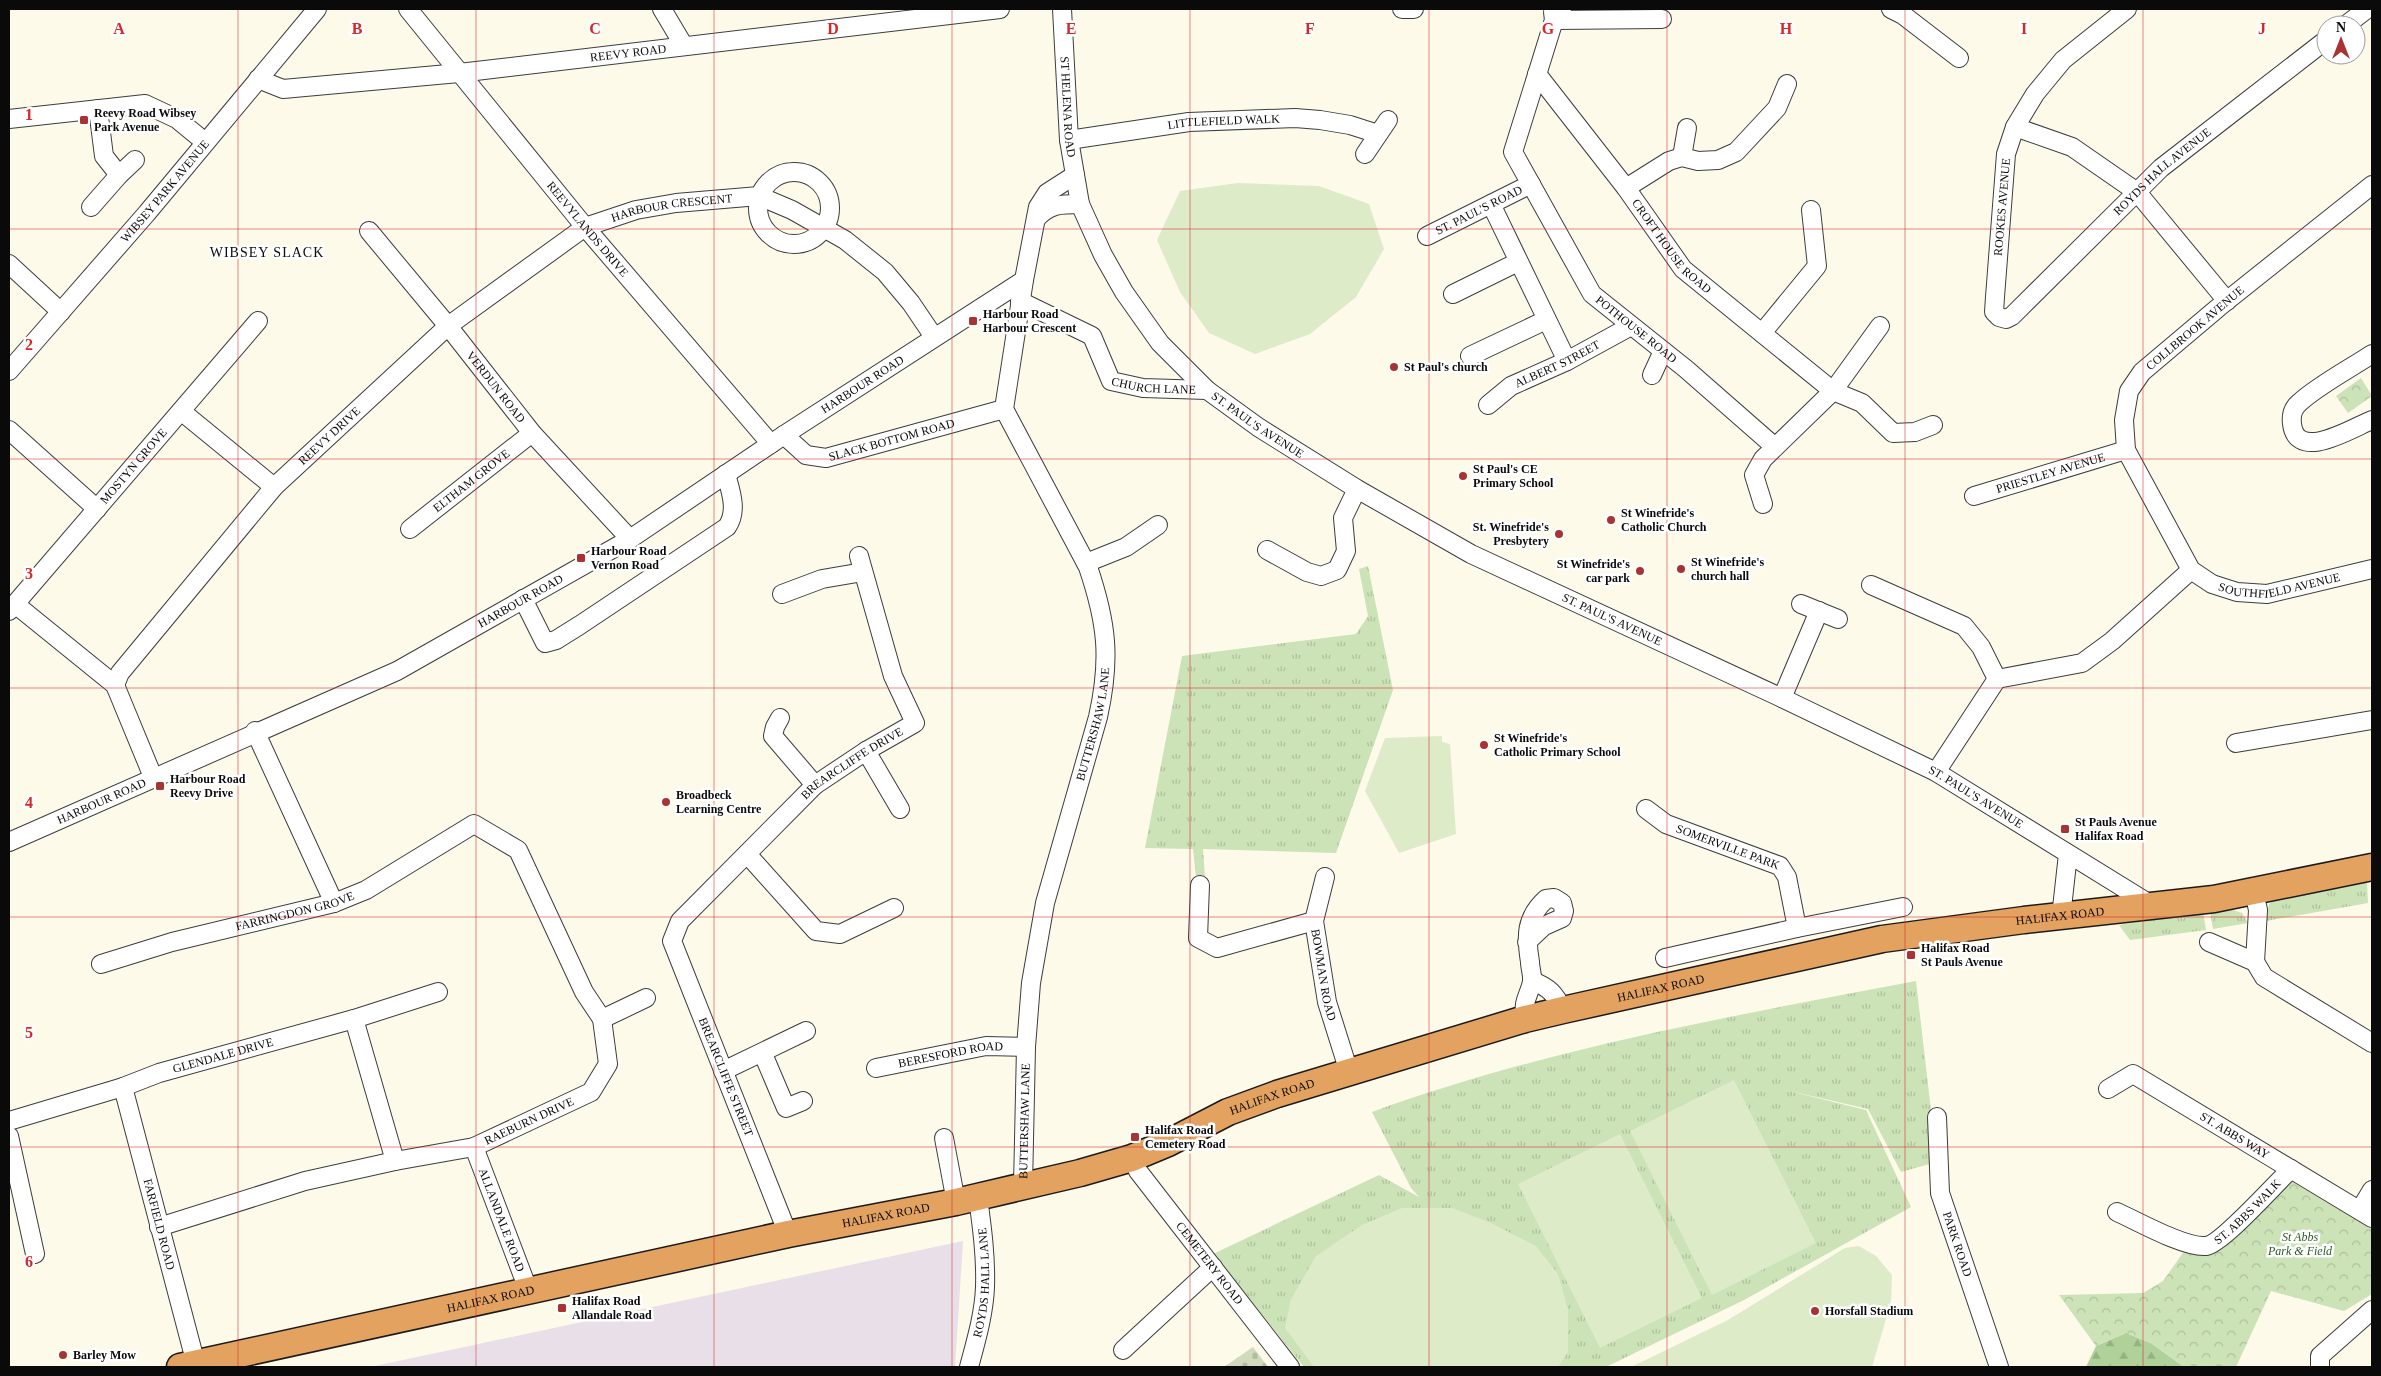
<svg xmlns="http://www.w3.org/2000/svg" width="2381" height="1376" font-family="'Times New Roman',serif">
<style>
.industrial{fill:#e8dfe8}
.grass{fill:url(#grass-tufts)}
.forest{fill:url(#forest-firs)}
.cemetery{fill:url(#cemetery-stones)}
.park{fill:url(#park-crowns)}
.pitch{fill:#ddebc8}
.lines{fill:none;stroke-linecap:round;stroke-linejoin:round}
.minor-casing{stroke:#3d3d3d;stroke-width:20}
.highway-casing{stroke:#1b1b1b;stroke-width:29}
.minor{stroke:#fff;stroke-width:18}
.highway{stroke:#e4a260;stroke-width:26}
.grid{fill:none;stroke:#d62828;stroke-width:1;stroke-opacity:0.55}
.poi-dot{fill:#a93233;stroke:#fff;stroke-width:2}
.labels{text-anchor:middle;stroke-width:5;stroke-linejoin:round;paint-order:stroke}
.street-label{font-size:12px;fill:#0a0a0a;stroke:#fff}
.poi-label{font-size:12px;font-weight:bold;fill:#0a0a0a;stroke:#fff;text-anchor:start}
.park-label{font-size:12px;font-style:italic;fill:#2c5923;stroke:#fff}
.neighbourhood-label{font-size:14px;letter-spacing:1px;fill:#0a0a0a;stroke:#fff}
.grid-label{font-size:16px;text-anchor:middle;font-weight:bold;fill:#d62828;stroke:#fff;stroke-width:5;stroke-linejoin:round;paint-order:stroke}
</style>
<defs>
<pattern id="grass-tufts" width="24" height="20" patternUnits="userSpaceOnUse" patternTransform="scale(1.25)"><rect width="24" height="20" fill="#cce2b7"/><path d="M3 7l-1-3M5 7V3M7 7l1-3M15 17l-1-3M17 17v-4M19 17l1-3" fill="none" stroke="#aec19c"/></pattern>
<pattern id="forest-firs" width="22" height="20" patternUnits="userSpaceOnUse" patternTransform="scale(1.25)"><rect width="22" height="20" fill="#b0d199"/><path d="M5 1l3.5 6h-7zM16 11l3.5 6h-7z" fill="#96b282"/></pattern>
<pattern id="cemetery-stones" width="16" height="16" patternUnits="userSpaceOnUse" patternTransform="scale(1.25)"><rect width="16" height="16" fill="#d0dbbe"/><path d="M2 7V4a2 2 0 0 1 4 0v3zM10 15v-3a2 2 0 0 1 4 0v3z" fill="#b1bba2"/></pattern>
<pattern id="park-crowns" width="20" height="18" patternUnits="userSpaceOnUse" patternTransform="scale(1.25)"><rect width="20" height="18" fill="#cce2b7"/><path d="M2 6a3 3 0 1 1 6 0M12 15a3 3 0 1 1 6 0" fill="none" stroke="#aec19c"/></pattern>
</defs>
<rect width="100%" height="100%" fill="#fdfae9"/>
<path class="industrial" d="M963,1241l-8,126h-585z"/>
<path class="grass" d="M1368,566l25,124 -57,163 -133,-4 2,29 -9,-1 -3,-28 -48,-1 37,-192 174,-22 12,-18 -9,-47z
M2367,882l1,21 -102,18 3,-17 7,-5z
M2230,909l12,4 6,10 -35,6 -3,-18z
M2203,912l3,18 -76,10 -11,-15z
M1916,981l21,181 -36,10 -33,-63 -87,-20 85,21 45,97 -167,93 -138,67h-302l-91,-113 166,-79 40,22 -8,-9 -39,-76c176,-64 361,-96 544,-131z"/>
<path class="forest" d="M2126,1333l25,10 33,24h-98l10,-21z"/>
<path class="cemetery" d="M1253,1347l15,20h-44z"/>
<path class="park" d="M2361,378l11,18 -24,17 -12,-17z
M2291,1179l81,47v68l-28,17 -73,-20 -35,76h-52l-33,-24 -25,-10 -30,13 -37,-51 84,-2 20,-12 22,-31 18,2z"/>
<path class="pitch" d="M1238,183l81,3 50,18 15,45 -28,48 -46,37 -55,20 -46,-21 -29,-41 -23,-52 23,-49z
M1442,736v6l8,2 6,90 -57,19 -34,-62 20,-53z
M1734,1080l82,163 -104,52 -82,-164z
M1620,1134l82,164 -102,50 -82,-164z
M1402,1208h50l37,14 47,24 22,28 10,35v43l-10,15h-244l-29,-39 6,-29 25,-43 46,-31z
M1859,1246l17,10 16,19 -1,27 -19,65h-241l97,-47 117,-72z"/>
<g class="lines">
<defs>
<g id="minor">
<path id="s1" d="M408,9l177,218 186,217"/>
<path d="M662,9l22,37"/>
<path id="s2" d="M1062,9l7,131 11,64 23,51 21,37 36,51 47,47 51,37 99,62 114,65 311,144 154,74 217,134"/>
<path d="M1402,9h12"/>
<path id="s3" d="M1562,9l-8,11 -41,132 79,142 94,75 89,78"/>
<path d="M1891,9l12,6 56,43"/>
<path id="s4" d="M2127,9l-64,51 -28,34 -20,33 -9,27 -11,143 -1,15 5,5 7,2 6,-3 149,-148 165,-128"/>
<path d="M1553,12l1,8 108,-1"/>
<path d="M2346,25l21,-16"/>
<path id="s5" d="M1537,74l89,114 57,81 150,122 29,12 31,30 22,-1 18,-7"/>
<path id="s6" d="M258,79l25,10 176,-16 541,-64"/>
<path d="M9,119l136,-15 32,15 28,23"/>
<path d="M2015,127l57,20 65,45 90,109"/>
<path id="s7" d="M1069,140l120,-18 106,-4 25,2 30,5 28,9"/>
<path d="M1365,154l23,-34"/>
<path d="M1682,157l5,-29"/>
<circle cx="794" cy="208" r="36"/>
<path d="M119,175l16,-15"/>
<path id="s8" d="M2372,185l-153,122 -77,65 -13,19 -5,29 2,30 65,120 21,14 25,8 30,2 105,-25"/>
<path d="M1626,188l43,-27 13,-4 16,4 20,-1 18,-8 41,-44 10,-24"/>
<path d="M1491,204l76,157"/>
<path d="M91,207l28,-32 -15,-19 -6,-47"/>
<path d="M1036,219c13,-15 25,-15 44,-15"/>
<path id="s9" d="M369,231l79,95 84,107 98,106"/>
<path id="s10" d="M1427,236l104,-52"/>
<path d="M9,264l52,48"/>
<path d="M1453,294l65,-32"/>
<path id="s11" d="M1020,301l72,35 19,45 32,7 64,2"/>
<path d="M1762,333l55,-67 -6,-56"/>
<path d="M2372,354c-21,14 -55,32 -73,49 -6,5 -8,13 -7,21 5,39 60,4 80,-4"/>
<path d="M1470,356l76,-36"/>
<path id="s12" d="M9,371l138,-158 170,-204"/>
<path d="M1652,375l11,-24"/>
<path id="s13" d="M1488,405l23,-19 56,-25 64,-35"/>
<path d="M181,411l93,76"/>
<path d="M9,430l88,79"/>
<path id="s14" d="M784,435l22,20 20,3 178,-49"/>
<path id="s15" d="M1974,496l152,-46"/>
<path d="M1763,504l-9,-29 9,-16 70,-68 47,-65"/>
<path id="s16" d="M410,529l122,-96"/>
<path d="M1267,550l40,22 14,4 16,-6 9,-19 -3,-33 14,-29"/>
<path d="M1086,563l40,-16 32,-22"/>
<path d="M1871,585l93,41 17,21 16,32 -61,93"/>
<path d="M782,594l40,-15 41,-7"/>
<path d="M523,599l22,44 11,-3 24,-15 147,-98c11,-16 4,-35 -1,-53"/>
<path d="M15,604l100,81 38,92"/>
<path d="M1801,604l37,15"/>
<path id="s17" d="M9,611l249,-290"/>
<path d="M1997,679l85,-16 30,-22 79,-71"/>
<path id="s18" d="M115,685l5,-12 154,-186 174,-161 137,-99 51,-17 40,-7 83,-7 33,14 53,30 40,32 26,31 23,34"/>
<path d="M1782,698l37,-87"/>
<path d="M780,718l-5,9 -2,9 42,49"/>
<path d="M255,731l79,172"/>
<path d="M2236,743l136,-23"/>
<path d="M866,751l34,58"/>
<path id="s19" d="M1646,809l20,15 114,42 7,11 10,51"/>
<path id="s20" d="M9,842l388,-171 233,-132 154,-104 240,-155 14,-73 9,-14 28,-18"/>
<path d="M747,854l69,77 24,3 54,-26"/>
<path id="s21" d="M1325,877l-11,44 13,81 22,70"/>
<path d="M1200,885l-2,53 19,10 97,-27"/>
<path d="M2254,892l4,18 -3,52"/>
<path d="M2061,917l7,-63"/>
<path d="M2209,942l46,20 9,15 108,66"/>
<path d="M1665,958l132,-30 106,-21"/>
<path id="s22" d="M101,964l71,-22 162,-39 32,-13 108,-66 44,26 66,142 18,27 6,45 -17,28 -117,55 -79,14 -90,20 -146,46"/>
<path d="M1532,981c17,6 23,13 31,29"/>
<path d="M354,1019l41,142"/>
<path d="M602,1019l44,-21"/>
<path d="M1525,1019c-2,-21 3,-20 7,-37 1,-6 -2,-14 -2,-20 -4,-25 -5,-44 16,-63l8,-1 8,5 2,8 -2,7 -18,8 -17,16"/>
<path d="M763,1054l23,54 17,-7"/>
<path id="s23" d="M876,1068l110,-22 40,1"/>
<path d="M723,1071l83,-40"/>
<path id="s24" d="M123,1087l73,277"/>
<path id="s25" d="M2108,1089l25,-15 239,144"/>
<path id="s26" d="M1937,1117l3,76 59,174"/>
<path id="s27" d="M9,1121l114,-34 36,-14 195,-54 84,-27"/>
<path d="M9,1136l26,118"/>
<path d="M944,1138l12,64"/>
<path id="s28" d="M474,1147l55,145"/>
<path id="s29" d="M1132,1158l6,13 152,196"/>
<path id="s30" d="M1023,1186l3,-139 5,-64 14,-80 53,-186c13,-58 9,-94 -10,-150l-84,-158 20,-129"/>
<path d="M2360,1210l12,-20"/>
<path id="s31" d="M2117,1212c20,9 68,36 89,34 16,-2 70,-63 85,-77"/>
<path id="s32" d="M788,1234l-116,-293 8,-20 135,-136 51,-34 49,-28 -22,-47 -34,-120"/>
<path d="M1123,1350l90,-83"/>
<path id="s33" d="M969,1367c7,-26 15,-53 16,-80 1,-30 -3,-60 -7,-89"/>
<path d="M2320,1367v-11l52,-46"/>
</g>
<g id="highway">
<path id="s34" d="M180,1367l608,-133 168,-32 124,-29 52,-15 36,-15 60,-31 49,-18 248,-75 38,-9 319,-71 142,-19 190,-21 158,-32"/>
</g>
</defs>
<use href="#minor" class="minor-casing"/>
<use href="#highway" class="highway-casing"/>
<use href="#minor" class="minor"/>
<use href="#highway" class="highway"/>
</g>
<path class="grid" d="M238,9v1358M476,9v1358M714,9v1358M952,9v1358M1190,9v1358M1429,9v1358M1667,9v1358M1905,9v1358M2143,9v1358M9,229h2363M9,459h2363M9,688h2363M9,917h2363M9,1147h2363"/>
<g class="poi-dot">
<rect x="79" y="115" width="10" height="10" rx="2.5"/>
<rect x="968" y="316" width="10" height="10" rx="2.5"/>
<circle cx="1394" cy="367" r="5"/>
<circle cx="1463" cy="476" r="5"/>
<circle cx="1611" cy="520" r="5"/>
<circle cx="1559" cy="534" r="5"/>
<rect x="576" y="553" width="10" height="10" rx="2.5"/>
<circle cx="1681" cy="569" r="5"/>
<circle cx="1640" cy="571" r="5"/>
<circle cx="1484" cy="745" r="5"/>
<rect x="155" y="781" width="10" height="10" rx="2.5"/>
<circle cx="666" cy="802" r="5"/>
<rect x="2060" y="824" width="10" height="10" rx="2.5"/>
<rect x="1906" y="950" width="10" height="10" rx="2.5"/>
<rect x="1130" y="1132" width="10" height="10" rx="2.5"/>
<rect x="557" y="1303" width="10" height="10" rx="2.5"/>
<circle cx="1815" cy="1311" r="5"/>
<circle cx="63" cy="1355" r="5"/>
</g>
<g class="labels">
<g class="street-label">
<text dy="4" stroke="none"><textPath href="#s6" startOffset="374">REEVY ROAD</textPath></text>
<text dy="4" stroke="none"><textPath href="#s2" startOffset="98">ST HELENA ROAD</textPath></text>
<text dy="4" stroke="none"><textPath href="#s7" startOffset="156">LITTLEFIELD WALK</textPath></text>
<text dy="4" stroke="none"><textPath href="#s4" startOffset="581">ROYDS HALL AVENUE</textPath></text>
<text dy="4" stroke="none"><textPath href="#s12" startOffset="238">WIBSEY PARK AVENUE</textPath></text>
<text transform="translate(2002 207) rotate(-85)" y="4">ROOKES AVENUE</text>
<text dy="4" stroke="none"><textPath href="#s18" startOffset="750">HARBOUR CRESCENT</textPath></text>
<text dy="4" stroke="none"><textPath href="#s10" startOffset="58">ST. PAUL'S ROAD</textPath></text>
<text dy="4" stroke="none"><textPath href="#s1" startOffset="284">REEVYLANDS DRIVE</textPath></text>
<text dy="4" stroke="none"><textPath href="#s5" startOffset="219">CROFT HOUSE ROAD</textPath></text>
<text transform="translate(2195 328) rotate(-40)" y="4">COLLBROOK AVENUE</text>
<text dy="4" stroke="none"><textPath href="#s3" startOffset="371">POTHOUSE ROAD</textPath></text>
<text dy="4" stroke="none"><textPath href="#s13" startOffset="81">ALBERT STREET</textPath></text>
<text dy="4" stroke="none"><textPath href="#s11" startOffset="172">CHURCH LANE</textPath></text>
<text dy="4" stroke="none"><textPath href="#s20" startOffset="971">HARBOUR ROAD</textPath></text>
<text dy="4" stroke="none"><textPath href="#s9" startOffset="201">VERDUN ROAD</textPath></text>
<text dy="4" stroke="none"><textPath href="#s2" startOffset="485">ST. PAUL'S AVENUE</textPath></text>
<text dy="4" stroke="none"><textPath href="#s18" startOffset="330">REEVY DRIVE</textPath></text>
<text dy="4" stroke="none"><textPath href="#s14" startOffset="118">SLACK BOTTOM ROAD</textPath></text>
<text dy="4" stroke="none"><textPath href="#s17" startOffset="191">MOSTYN GROVE</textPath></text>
<text dy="4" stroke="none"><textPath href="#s15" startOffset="80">PRIESTLEY AVENUE</textPath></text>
<text dy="4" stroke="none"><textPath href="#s16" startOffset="78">ELTHAM GROVE</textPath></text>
<text dy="4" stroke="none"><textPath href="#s8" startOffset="610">SOUTHFIELD AVENUE</textPath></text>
<text dy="4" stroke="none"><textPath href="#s20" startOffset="566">HARBOUR ROAD</textPath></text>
<text dy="4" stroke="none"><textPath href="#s2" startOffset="890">ST. PAUL'S AVENUE</textPath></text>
<text dy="4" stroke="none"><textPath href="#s30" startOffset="470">BUTTERSHAW LANE</textPath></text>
<text dy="4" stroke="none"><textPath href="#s32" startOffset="571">BREARCLIFFE DRIVE</textPath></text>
<text dy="4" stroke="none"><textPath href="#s2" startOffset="1295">ST. PAUL'S AVENUE</textPath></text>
<text dy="4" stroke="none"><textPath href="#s20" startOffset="101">HARBOUR ROAD</textPath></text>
<text dy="4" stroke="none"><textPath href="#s19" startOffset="91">SOMERVILLE PARK</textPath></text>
<text dy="4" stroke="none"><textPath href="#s22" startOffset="201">FARRINGDON GROVE</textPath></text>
<text dy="4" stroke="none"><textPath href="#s34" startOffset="1938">HALIFAX ROAD</textPath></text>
<text dy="4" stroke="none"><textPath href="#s21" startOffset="100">BOWMAN ROAD</textPath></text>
<text dy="4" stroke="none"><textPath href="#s34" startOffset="1532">HALIFAX ROAD</textPath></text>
<text dy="4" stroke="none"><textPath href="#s27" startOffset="224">GLENDALE DRIVE</textPath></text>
<text dy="4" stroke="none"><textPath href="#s23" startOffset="76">BERESFORD ROAD</textPath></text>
<text transform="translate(726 1077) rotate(68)" y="4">BREARCLIFFE STREET</text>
<text dy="4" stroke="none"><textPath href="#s34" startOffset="1128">HALIFAX ROAD</textPath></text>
<text transform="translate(529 1121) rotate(-25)" y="4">RAEBURN DRIVE</text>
<text dy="4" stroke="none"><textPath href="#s30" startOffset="65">BUTTERSHAW LANE</textPath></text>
<text dy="4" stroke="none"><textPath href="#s25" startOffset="148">ST. ABBS WAY</textPath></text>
<text dy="4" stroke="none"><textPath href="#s31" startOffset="150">ST. ABBS WALK</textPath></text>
<text dy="4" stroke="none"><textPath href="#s34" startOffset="722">HALIFAX ROAD</textPath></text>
<text dy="4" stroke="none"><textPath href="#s28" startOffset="78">ALLANDALE ROAD</textPath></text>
<text dy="4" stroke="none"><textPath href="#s24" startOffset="142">FARFIELD ROAD</textPath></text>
<text dy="4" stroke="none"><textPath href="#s26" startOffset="130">PARK ROAD</textPath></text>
<text dy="4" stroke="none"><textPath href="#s29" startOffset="131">CEMETERY ROAD</textPath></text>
<text dy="4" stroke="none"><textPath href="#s33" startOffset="86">ROYDS HALL LANE</textPath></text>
<text dy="4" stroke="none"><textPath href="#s34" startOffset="318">HALIFAX ROAD</textPath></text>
</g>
<g class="poi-label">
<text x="94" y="117">Reevy Road Wibsey<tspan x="94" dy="14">Park Avenue</tspan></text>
<text x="983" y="318">Harbour Road<tspan x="983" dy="14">Harbour Crescent</tspan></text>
<text x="1404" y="371">St Paul's church</text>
<text x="1473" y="473">St Paul's CE<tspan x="1473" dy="14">Primary School</tspan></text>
<text x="1621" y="517">St Winefride's<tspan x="1621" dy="14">Catholic Church</tspan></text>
<text x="1549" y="531" text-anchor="end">St. Winefride's<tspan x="1549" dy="14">Presbytery</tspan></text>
<text x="591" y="555">Harbour Road<tspan x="591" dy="14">Vernon Road</tspan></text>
<text x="1691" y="566">St Winefride's<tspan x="1691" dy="14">church hall</tspan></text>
<text x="1630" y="568" text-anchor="end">St Winefride's<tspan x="1630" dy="14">car park</tspan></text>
<text x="1494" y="742">St Winefride's<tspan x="1494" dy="14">Catholic Primary School</tspan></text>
<text x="170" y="783">Harbour Road<tspan x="170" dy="14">Reevy Drive</tspan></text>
<text x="676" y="799">Broadbeck<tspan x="676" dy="14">Learning Centre</tspan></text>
<text x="2075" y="826">St Pauls Avenue<tspan x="2075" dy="14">Halifax Road</tspan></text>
<text x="1921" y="952">Halifax Road<tspan x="1921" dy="14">St Pauls Avenue</tspan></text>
<text x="1145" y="1134">Halifax Road<tspan x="1145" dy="14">Cemetery Road</tspan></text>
<text x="572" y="1305">Halifax Road<tspan x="572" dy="14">Allandale Road</tspan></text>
<text x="1825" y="1315">Horsfall Stadium</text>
<text x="73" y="1359">Barley Mow</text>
</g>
<g class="park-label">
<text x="2300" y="1241">St Abbs<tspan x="2300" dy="14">Park &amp; Field</tspan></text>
</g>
<g class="neighbourhood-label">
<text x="267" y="257">WIBSEY SLACK</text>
</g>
</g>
<g class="grid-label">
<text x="119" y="34">A</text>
<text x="357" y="34">B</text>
<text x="595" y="34">C</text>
<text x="833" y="34">D</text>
<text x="1071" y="34">E</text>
<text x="1310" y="34">F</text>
<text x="1548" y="34">G</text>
<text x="1786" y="34">H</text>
<text x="2024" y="34">I</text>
<text x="2262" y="34">J</text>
<text x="29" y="120">1</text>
<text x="29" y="350">2</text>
<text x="29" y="579">3</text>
<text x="29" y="808">4</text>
<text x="29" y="1038">5</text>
<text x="29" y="1267">6</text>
</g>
<rect width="2381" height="1376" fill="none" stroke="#0a0a0a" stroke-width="20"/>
<g transform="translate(2341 40)"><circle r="24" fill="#ffffff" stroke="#9d9d9d"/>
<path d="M0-4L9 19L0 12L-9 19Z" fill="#a93233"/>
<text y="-8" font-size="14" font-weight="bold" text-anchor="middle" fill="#0a0a0a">N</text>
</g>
</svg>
